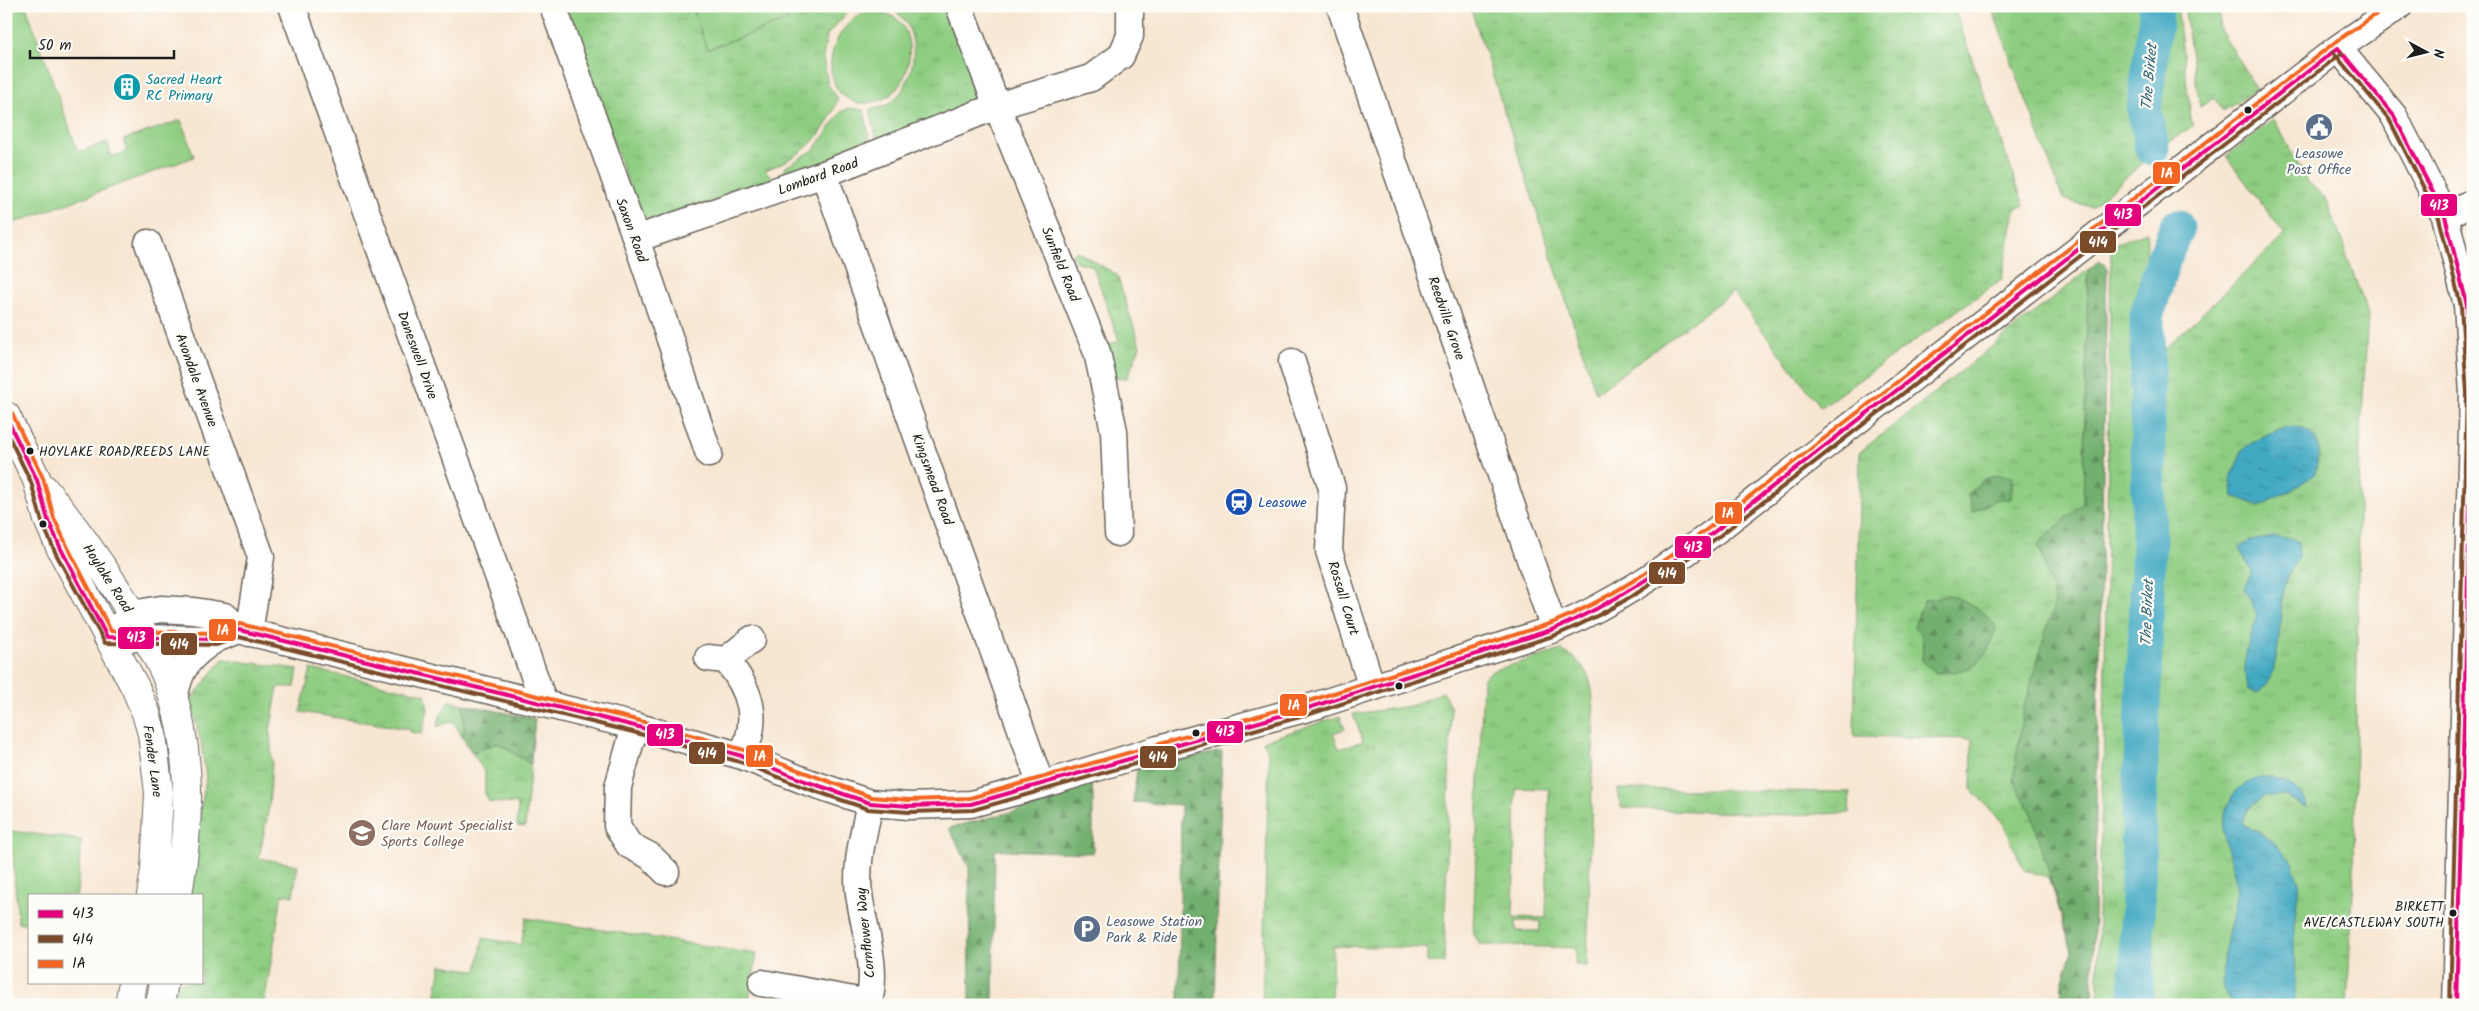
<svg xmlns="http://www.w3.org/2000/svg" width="2479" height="1011" font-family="Kalam,sans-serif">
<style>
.grass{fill:url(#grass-tufts);stroke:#56744f;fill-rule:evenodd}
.forest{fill:url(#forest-firs);stroke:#486646}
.park{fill:#8fcd82;stroke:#56744f}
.water{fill:url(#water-ripples);stroke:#2f626f}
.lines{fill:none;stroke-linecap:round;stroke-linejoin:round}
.river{stroke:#42a9c2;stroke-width:35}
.minor-casing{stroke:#69635c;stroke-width:29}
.major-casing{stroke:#69635c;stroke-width:30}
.minor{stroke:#fff;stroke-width:26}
.major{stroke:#fff;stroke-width:28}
.bus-1-casing{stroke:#fdfcf7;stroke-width:8}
.bus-2-casing{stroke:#fdfcf7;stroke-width:8}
.bus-3-casing{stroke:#fdfcf7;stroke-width:8}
.bus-1{stroke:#e5007d;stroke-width:4}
.bus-2{stroke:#7a4b2a;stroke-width:4}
.bus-3{stroke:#f26522;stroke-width:4}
.bus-dot{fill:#1c1c1c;stroke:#fdfcf7;stroke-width:2}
.labels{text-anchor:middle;stroke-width:4.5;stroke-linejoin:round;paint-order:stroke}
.bus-label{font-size:13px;fill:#1c1c1c;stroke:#fdfcf7;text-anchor:start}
.culture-label{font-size:14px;fill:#0d838f;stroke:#fdfcf7;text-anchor:start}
.service-label{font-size:14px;fill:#4e5e75;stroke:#fdfcf7}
.street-label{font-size:14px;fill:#1c1c1c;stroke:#fdfcf7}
.transit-label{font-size:14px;fill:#164399;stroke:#fdfcf7;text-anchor:start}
.education-label{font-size:14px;fill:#785e54;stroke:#fdfcf7;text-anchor:start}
.water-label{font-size:15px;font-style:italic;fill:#2f626f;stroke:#fdfcf7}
.line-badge{stroke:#fdfcf7;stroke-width:2}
.badge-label{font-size:14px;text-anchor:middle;font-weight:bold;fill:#fff}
</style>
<defs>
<pattern id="grass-tufts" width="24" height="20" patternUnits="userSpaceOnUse" patternTransform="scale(1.25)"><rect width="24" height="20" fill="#8fcd82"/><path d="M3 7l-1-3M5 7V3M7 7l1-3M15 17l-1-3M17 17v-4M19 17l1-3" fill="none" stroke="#7baf70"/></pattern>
<pattern id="forest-firs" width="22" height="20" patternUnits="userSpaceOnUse" patternTransform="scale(1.25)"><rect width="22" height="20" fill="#73b070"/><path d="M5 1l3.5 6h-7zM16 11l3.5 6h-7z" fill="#5e8e5b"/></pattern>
<pattern id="water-ripples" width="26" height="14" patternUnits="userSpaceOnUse" patternTransform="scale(1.25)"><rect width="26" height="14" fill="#42a9c2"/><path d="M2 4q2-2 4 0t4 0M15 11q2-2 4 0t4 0" fill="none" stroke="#36899d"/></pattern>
</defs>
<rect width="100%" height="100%" fill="#fdfcf7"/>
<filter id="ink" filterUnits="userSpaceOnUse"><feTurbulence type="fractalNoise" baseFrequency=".02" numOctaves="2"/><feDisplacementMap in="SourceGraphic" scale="10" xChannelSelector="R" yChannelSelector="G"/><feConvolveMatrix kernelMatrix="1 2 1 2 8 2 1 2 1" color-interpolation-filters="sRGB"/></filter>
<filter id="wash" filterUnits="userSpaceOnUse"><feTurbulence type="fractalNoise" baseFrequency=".0096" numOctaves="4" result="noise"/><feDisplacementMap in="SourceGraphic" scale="20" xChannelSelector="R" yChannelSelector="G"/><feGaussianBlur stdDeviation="1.12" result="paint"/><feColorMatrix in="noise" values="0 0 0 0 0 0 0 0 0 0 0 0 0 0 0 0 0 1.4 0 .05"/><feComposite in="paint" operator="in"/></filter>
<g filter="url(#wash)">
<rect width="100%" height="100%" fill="#f7e6d2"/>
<path class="grass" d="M566,6h126l15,43 82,-29 -5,-14h59l3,8 -19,21 -4,23 5,27 10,13c-12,38 -36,59 -73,72l9,9 -120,42 -15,-6z
M888,6h63l28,85 -7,13 -95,38 -7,-33c5,-1 11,-1 15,-3 25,-12 35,-54 24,-77 -4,-11 -12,-17 -21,-23z
M1470,6h483l71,199 -9,4 -13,70 -181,128 -88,-115 -137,101z
M1991,6h186l15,120 -37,27 -64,54 -28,-8z
M2184,6h36l-1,22 38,62 -34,21 -9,-13 -14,9z
M849,108l15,2 7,35 -89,32 2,-9 31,-19 26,-37z
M2274,119l33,62 20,19 41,115 -8,132 -6,426 -7,132h-249v-93l6,-174 7,-493 36,-13 -2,123 10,3 130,-123 -59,-79z
M1077,251l40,24 23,71 -13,32 -13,1 -10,-33 15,-5 -26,-75 -17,-4 -4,-8z
M2100,260l7,8 -15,737h-31l1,-22 10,-32 -23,-74 -25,-7 -21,-47 -32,-34 1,-50 -118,-3 6,-284z
M1561,650c30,15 31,33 33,63l-7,253 -12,-1 1,-17 -96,-3 -7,-13 10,-253 9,-8zM1516,788l33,1 -3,129 -33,-1zM1516,921h24v10h-24z
M223,659l75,10 -3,18h-17l-8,44 2,32 -3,44 -10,51 39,7 -5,31 -11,-2 -18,111h-94l4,-23h27v-87h-14l19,-117 -5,-36 -11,-41z
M311,669l114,25 3,15 -6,25 -12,-2v-3l-110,-17z
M1443,692l8,16 -7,255 -17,-1v-14l-94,-2 -2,59h-69l7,-248 -6,-16 77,-25 5,13 -12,4 6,16 24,-8 -10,-27 57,-8z
M449,701l86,18 -10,108 -8,-1 1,-22 -29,-2 -4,-9v-20l-32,-52 -16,6 3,-11z
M1618,789l232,3 -1,21 -61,2 -167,-7z
M526,918l231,36 -9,51h-314l7,-40 36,6 6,-33 38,7z"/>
<path class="forest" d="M2100,260l7,8 -15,737h-31l1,-22 10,-32 -41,-139 -18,-32 11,-74 31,-105 -17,-57 45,-41 5,-233z
M2000,474l13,3 -2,22h-13l-26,13 -4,-17 14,-15z
M1949,595c20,7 34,14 47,32 -9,36 -25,46 -60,46l-14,-12 1,-23 -9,-11 10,-27z
M463,704l72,15 -5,45 -32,-21 -26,10 -11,-18 3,-5z
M1222,751l-7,254h-36l2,-200 -48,-3 4,-33z
M1091,783l2,11v59l-98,-3 -2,155h-23l-1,-138 -20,-39 113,-29 -1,-7z"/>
<path class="park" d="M6,6h20l52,146 29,-10 5,15 15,-6 -4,-11 58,-20 13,37 -188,69z
M692,6h92l5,14 -82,29z
M871,10c10,2 21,4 28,11 19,22 11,65 -15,78 -7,3 -18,4 -26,5 -5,-3 -13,-6 -17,-10 -24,-29 -2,-75 30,-84z
M11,831l70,9 -4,55h-48v28h-11z"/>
<path class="water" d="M2297,427c26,8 23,23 18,47l-23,16 -32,16 -27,-10 -2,-21 7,-11 3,-13c17,-13 33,-23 56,-24z
M2274,537l17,1 7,3c4,22 -11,28 -14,47 -6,29 -1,87 -26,106l-10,-4c-8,-27 1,-49 9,-75l-13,-27 8,-16 -13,-24 11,-7z
M2266,777c19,4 36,10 42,31l-23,-12h-19l-16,10 -8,17 31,18 19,21 7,21 -5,44 1,68 -3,10h-59c-26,-28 4,-84 3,-118 -1,-23 -17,-48 -11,-72 5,-24 19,-34 41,-38z"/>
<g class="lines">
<path class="river" d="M2152,148l-8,-39 13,-103
M2136,1005l3,-189 10,-276 -2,-225 17,-57 13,-31"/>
</g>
</g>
<g filter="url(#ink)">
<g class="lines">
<defs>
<path id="minor" d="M292,6l252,697
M553,6l83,233 73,215
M959,6l38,100 100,246 17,79 4,102
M1340,6l214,623
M2338,48l56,68 51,100 22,89 6,88 -17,612
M824,174l217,611
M2445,216l28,-13
M636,239l188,-65 173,-68 94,-28 30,-22 9,-20v-30
M148,243l113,314 -12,76
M1292,362l40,126 -3,63 43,137
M107,637l25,-23 29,-5 33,2 31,5 14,14 396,96 107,30 63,25 65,22 39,3 62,-2 70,-19 117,-36 150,-41 246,-79c59,-25 109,-59 160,-97l624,-484 61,-42
M126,638l90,1 23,-9
M708,658l18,2c25,30 34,59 16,96
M726,660l26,-21
M174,700c5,-32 15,-44 42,-61
M635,726l-17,61 -1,39 12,19 21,11 16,16
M762,983l107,20
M868,1005c11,-36 -4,-75 -9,-111 -4,-30 5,-62 11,-91"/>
<path id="major" d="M6,416l31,64 11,40 14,31 73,136 11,26 6,21 7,59 -4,77 -4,25
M44,489c37,45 70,93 99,144 10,16 20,33 26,51 24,69 21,140 9,211
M129,1005l4,-23
M160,1005l4,-23"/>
</defs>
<use href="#minor" class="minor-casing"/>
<use href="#major" class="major-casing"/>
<use href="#minor" class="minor"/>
<use href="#major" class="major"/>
<defs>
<path id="bus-1" d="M2338,48l56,68 51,100 22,89 6,84
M6,417l31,63 11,40 14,31 45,86 109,2 23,-9 396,96 107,30 63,25 65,22 39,3 62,-2 337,-96 246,-79c61,-26 107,-58 160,-97l624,-484
M2456,1005l17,-603"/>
<path id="bus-2" d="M2333,52l56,67 50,99 22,88 6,87 -17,612
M6,431l25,51 11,40 14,32 49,89 111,2 23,-8 394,95 107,30 63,25 65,22 41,3 64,-2 337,-96 246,-79c61,-25 109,-59 162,-98l624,-484"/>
<path id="bus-3" d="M12,413l31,65 11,40 14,30 43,83 104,2 25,-9 397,96 107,30 127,47 38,3 61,-2 336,-96 246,-79c60,-25 106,-57 158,-96l624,-484 54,-37"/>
</defs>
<use href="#bus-1" class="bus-1-casing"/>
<use href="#bus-2" class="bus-2-casing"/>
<use href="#bus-3" class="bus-3-casing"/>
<use href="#bus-1" class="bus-1"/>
<use href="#bus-2" class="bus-2"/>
<use href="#bus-3" class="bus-3"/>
</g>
</g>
<defs>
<symbol id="building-disc" viewBox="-11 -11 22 22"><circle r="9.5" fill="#0f9aa8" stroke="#fdfcf7"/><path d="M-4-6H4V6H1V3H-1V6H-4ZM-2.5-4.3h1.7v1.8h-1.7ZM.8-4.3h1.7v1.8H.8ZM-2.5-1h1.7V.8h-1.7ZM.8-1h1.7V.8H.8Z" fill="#fff"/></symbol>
<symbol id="civic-disc" viewBox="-11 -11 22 22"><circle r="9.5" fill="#5c6f8a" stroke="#fdfcf7"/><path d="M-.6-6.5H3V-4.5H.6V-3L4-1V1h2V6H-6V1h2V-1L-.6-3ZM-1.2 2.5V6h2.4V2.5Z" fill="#fff"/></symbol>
<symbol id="station-disc" viewBox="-11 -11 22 22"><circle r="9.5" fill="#1a4fb4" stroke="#fdfcf7"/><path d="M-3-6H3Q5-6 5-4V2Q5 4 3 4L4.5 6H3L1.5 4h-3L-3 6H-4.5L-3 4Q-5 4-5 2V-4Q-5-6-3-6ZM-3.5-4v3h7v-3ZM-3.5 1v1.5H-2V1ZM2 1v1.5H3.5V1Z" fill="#fff"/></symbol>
<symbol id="school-disc" viewBox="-11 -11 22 22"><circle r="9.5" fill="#8d6e63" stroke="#fdfcf7"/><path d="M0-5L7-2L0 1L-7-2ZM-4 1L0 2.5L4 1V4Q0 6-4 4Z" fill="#fff"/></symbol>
<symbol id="parking-disc" viewBox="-11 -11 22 22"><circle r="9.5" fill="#5c6f8a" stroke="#fdfcf7"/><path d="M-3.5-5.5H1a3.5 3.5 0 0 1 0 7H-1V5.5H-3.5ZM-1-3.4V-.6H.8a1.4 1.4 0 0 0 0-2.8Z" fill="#fff"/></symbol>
</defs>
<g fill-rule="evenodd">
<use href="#building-disc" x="111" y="71" width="32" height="32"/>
<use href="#civic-disc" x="2303" y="111" width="32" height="32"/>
<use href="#station-disc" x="1223" y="486" width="32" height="32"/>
<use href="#school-disc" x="346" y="817" width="32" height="32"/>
<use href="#parking-disc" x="1071" y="913" width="32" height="32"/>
</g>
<g class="bus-dot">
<circle cx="2248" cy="110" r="4.5"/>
<circle cx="30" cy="451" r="4.5"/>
<circle cx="43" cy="524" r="4.5"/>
<circle cx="1399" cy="686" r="4.5"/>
<circle cx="1196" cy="733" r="4.5"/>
<circle cx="2453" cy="913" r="4.5"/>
</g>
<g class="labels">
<g class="bus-label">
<text x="39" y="456">HOYLAKE ROAD/REEDS LANE</text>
<text x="2444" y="911" text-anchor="end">BIRKETT<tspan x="2444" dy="16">AVE/CASTLEWAY SOUTH</tspan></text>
</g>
<g class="culture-label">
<text x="146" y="84">Sacred Heart<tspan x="146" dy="16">RC Primary</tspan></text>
</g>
<g class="service-label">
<text x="2319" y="158">Leasowe<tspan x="2319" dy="16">Post Office</tspan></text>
<text x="1106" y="926" text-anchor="start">Leasowe Station<tspan x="1106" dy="16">Park &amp; Ride</tspan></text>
</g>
<g class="street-label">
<text transform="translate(818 176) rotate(-20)" y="5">Lombard Road</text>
<text transform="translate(632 230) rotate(70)" y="5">Saxon Road</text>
<text transform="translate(1061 264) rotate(68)" y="5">Sunfield Road</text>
<text transform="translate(1447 318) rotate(71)" y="5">Reedville Grove</text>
<text transform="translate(418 355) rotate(70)" y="5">Daneswell Drive</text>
<text transform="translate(197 380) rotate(70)" y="5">Avondale Avenue</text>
<text transform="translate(933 479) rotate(70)" y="5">Kingsmead Road</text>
<text transform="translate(108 578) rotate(57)" y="5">Hoylake Road</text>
<text transform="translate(1344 598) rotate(73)" y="5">Rossall Court</text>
<text transform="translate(153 761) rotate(82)" y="5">Fender Lane</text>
<text transform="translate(865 933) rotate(-96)" y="5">Cornflower Way</text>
</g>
<g class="transit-label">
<text x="1258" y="507">Leasowe</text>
</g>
<g class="education-label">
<text x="381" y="830">Clare Mount Specialist<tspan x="381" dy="16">Sports College</tspan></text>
</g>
<g class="water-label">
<text transform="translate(2149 77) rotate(-85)" y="5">The Birket</text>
<text transform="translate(2147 613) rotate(-88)" y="5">The Birket</text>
</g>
</g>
<g class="line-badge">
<rect x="2152" y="161" width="29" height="24" rx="5" fill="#f26522"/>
<rect x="2420" y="193" width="38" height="24" rx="5" fill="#e5007d"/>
<rect x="2104" y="203" width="38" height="24" rx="5" fill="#e5007d"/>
<rect x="2079" y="230" width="38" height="24" rx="5" fill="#7a4b2a"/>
<rect x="1714" y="501" width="29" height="24" rx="5" fill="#f26522"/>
<rect x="1674" y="535" width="38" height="24" rx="5" fill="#e5007d"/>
<rect x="1648" y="561" width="38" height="24" rx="5" fill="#7a4b2a"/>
<rect x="208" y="618" width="29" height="24" rx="5" fill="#f26522"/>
<rect x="117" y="626" width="38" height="24" rx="5" fill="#e5007d"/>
<rect x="160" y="632" width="38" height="24" rx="5" fill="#7a4b2a"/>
<rect x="1279" y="693" width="29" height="24" rx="5" fill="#f26522"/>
<rect x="1206" y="720" width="38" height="24" rx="5" fill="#e5007d"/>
<rect x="646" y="723" width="38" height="24" rx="5" fill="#e5007d"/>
<rect x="688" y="741" width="38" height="24" rx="5" fill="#7a4b2a"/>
<rect x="745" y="744" width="29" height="24" rx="5" fill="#f26522"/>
<rect x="1139" y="745" width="38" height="24" rx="5" fill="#7a4b2a"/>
</g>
<g class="badge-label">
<text x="2167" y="178">1A</text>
<text x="2439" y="210">413</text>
<text x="2123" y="219">413</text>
<text x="2098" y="247">414</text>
<text x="1728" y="518">1A</text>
<text x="1693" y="552">413</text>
<text x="1667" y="578">414</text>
<text x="223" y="635">1A</text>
<text x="136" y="642">413</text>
<text x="179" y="649">414</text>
<text x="1294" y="710">1A</text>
<text x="1225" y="736">413</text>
<text x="665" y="739">413</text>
<text x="707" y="758">414</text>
<text x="760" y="761">1A</text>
<text x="1158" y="762">414</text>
</g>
<rect width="2479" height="1011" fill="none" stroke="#fdfcf7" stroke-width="25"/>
<rect x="28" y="894" width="175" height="90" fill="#fdfcf7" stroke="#a3a29f"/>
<rect x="38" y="910" width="25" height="8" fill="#e5007d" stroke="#a3a29f"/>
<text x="72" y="918" font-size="15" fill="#1c1c1c">413</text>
<rect x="38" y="935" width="25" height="8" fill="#7a4b2a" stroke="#a3a29f"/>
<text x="72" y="944" font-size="15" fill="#1c1c1c">414</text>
<rect x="38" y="960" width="25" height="8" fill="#f26522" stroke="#a3a29f"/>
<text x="72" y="968" font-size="15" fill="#1c1c1c">1A</text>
<g transform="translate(2426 52) rotate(97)" stroke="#fdfcf7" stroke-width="4" paint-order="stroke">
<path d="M0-4L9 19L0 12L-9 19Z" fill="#1c1c1c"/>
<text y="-8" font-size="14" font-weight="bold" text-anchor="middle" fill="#1c1c1c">N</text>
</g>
<path d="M30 50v8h144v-8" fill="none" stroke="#1c1c1c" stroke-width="2.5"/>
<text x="38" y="50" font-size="15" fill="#1c1c1c" stroke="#fdfcf7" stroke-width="4" paint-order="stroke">50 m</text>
</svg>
